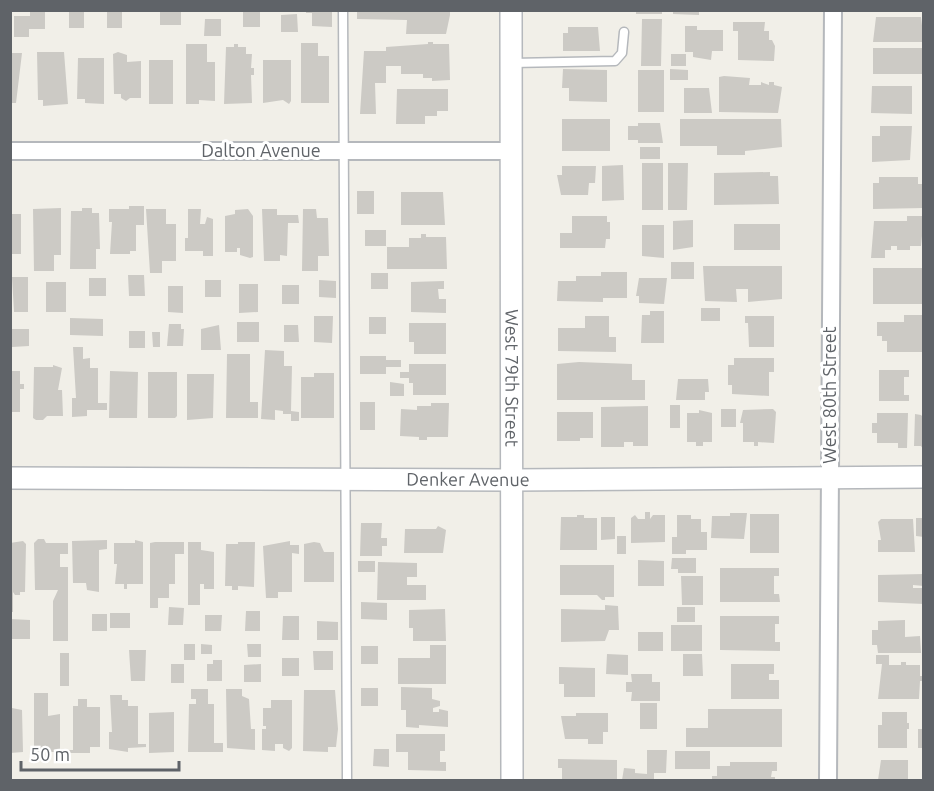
<svg xmlns="http://www.w3.org/2000/svg" width="934" height="791" font-family="Ubuntu,sans-serif">
<style>
.building{fill:#cccac5}
.lines{fill:none;stroke-linecap:round;stroke-linejoin:round}
.service-casing{stroke:#b5b8bc;stroke-width:11}
.minor-casing{stroke:#b5b8bc;stroke-width:20}
.tertiary-casing{stroke:#b5b8bc;stroke-width:24}
.service{stroke:#fff;stroke-width:8}
.minor{stroke:#fff;stroke-width:16}
.tertiary{stroke:#fff;stroke-width:21}
.labels{text-anchor:middle;stroke-width:6;stroke-linejoin:round;paint-order:stroke}
.street-label{font-size:18px;fill:#5f6368;stroke:#fff}
</style>
<rect width="100%" height="100%" fill="#f1efe8"/>
<path class="building" d="M30,10h15v19h-16v8h-15v-21h16z
M69,10h15v18h-15z
M160,10h21v15h-21z
M243,10h17v17h-17z
M306,10h26v17l-20,-1v-13h-6z
M357,10h93v5l-4,19h-40l1,-14 -50,-1z
M636,10h26v4h-26z
M673,10h26v5l-26,-1z
M107,11h15v17h-15z
M297,14l1,18h-17v-17z
M876,17h45l3,25h-51z
M205,19h16v17h-17z
M642,19h20l-1,47h-20z
M733,22h32l-1,9h5v9h3l3,6 -1,15 -36,-1v-29h-5z
M685,26h12v4h26v21h-11l-1,9 -18,-3v-5h-8z
M568,27h30l2,24h-37v-18h5z
M428,42h5v2h16l1,36 -18,1v-3h-9v-4h-22v-8h-15v17h-11l1,31h-16l4,-63h22v-4l42,-3z
M301,43h17v13h11v47h-28z
M186,44h21v18h8v39l-16,-1v4h-13z
M234,44h4v3h8v7h6l-1,14h3v7h-3l1,28 -28,1 2,-57h8z
M873,48h51v26h-51z
M37,52h27l4,52 -25,2v-6h-5z
M118,52l9,3v7l14,-1v37h-11l-4,3 -5,-3v-4h-7l-1,-40z
M10,53h12l-6,50h-6z
M671,54h15v12h-15z
M78,58h26v46l-19,-1v-4h-8z
M149,60h24v44h-24z
M263,60h28v41l-2,3 -6,-4 -20,3z
M563,69l44,1v32l-38,-1v-13h-7z
M670,69l18,1v10h-18z
M638,70h26v42h-26z
M724,76l26,2 -1,7h12v-3l8,3v-3h5v3l8,2 -4,26 -59,-1v-35z
M872,86h40v28l-41,-1z
M684,88h25l3,25h-28z
M397,89h51v22h-11v5h-12v8h-29z
M562,119h48v32h-48z
M680,119h101l1,28 -37,4v4h-28v-9h-37z
M638,123h22l3,20h-25v-3h-10v-14h10z
M880,126h32l-2,34 -38,2v-26h8z
M640,147h20v12h-20z
M642,163h21v47h-21z
M668,163h20l-1,47h-19z
M623,165l1,35 -22,1v-35z
M562,166h34l-1,17h-6l-1,12h-27l-4,-20h5z
M770,172v4h8l1,28 -65,1v-32z
M879,177h39v7h6v24l-51,1v-26h6z
M357,191h17v23h-17z
M401,192h42l2,33h-44z
M129,206h15v19h-8v26h-6v3h-20l2,-32h-3v-13h20z
M61,208v47h-7v16h-20l-1,-62z
M82,208h10v5h7l1,36h-4v20h-26l1,-58h11z
M146,209h20v15h10v37h-14v12h-12z
M188,209h13l-1,15h5l2,-7 6,2v37h-10v-5h-18v-13h3z
M248,209l5,7v41l-3,1 -10,-3v-7h-3v4h-12v-36l10,-2v-4z
M262,209h15v6h21l1,8h-11l-1,33 -7,-1v6h-16z
M303,209h13l1,9h11l1,38h-11v15h-16z
M10,214h11v40h-11z
M572,216h35v6h3v17h-4l-1,9h-45v-15h12z
M907,216h17l-3,30h-11v4h-13v-4h-6v4h-6v8h-14l3,-37h33z
M693,220v27l-20,3v-29z
M734,224h46v26h-46z
M642,225h22v33l-22,-2z
M365,230h21v16h-21z
M421,234h5v3h20l1,32h-60v-22h22v-9h12z
M671,262h23v17h-23z
M703,266h79v33l-34,3v-13h-12l1,13 -32,-1z
M873,268h51v36h-51z
M601,272h26v26h-24v4l-46,-1 1,-20h18v-5h25z
M371,273h17v16h-17z
M128,275h16l1,21h-16z
M12,277h16v35h-14z
M89,278h17v18h-17z
M639,278h28l-3,26 -25,-1v-7h-3z
M205,280h16v17h-16z
M319,280l17,1v17l-17,-1z
M444,281v8h-6l1,10h7v14l-35,-1v-30z
M46,282h20v30h-20z
M239,284h19v28l-19,1z
M282,285h17v19h-17z
M168,286h15v27l-15,-1z
M701,308h19v13h-19z
M650,311h14v32h-23l1,-28h8z
M904,315h20v37h-37v-11h-5v-5h-5v-14h27z
M314,316h19l-1,27 -18,-1z
M585,316h24v21h7v15l-58,-1v-23h27z
M745,316h29v31h-25l-1,-24h-3z
M369,317h17v17h-17z
M70,318l33,1v17l-33,-1z
M237,322h22v20h-22z
M409,323h37v31h-32v-12h-5z
M169,324h12v5h3l-1,17h-16z
M219,325l2,25h-20v-21z
M284,325h14l1,17h-15z
M12,329h17v17l-17,1z
M129,331h16v17h-16z
M152,332h8v15h-7z
M73,347h10v12l7,-1v10h8v35h9v7h-20v6l-15,1v-19h4z
M265,350l19,1v15h8l-1,45 8,1v9h-8v-7h-8v-3l-8,-1v10l-14,-1z
M227,354h23v48h8v16h-32z
M360,356h26v4h15v7h-15v7h-26z
M734,358h40v14h-5v24l-37,-2v-9h-4v-20h6z
M579,362l53,2v16h13v20h-88v-36z
M409,364h37v31h-33v-12h-4v-5h-9v-6h9z
M53,365l9,3 -4,22h4l1,26h-16l-4,4h-7l-3,-2 1,-51h19z
M879,370h30v7h-5v18h5v6h-30z
M10,371h10v13h4v5h-4v23h-10z
M110,371l28,1 -1,46h-28z
M148,372h29v44l-2,2h-27z
M314,373h20v45h-33v-41h13z
M187,374h27l-1,44 -26,2z
M678,379h30l1,13h-4v8h-29z
M390,382l14,2v12h-14z
M360,402h15v28h-15z
M431,403h18l-1,34h-21v3h-8v-3l-19,-1 1,-27 16,1v-4h14z
M670,405h10v23h-10z
M648,406v40h-15v-4h-9v5h-23v-40z
M721,409h15v18h-15z
M773,409l3,3 -2,31 -16,-1v4h-4v-4h-11v-19h-3l3,-13z
M699,410l13,3v29h-9v4h-7v-4h-9v-29h12z
M557,412h36v26h-13v3h-23z
M877,413h31l-1,35h-9v-5h-21v-10h-5v-10h5z
M915,414l6,1 3,3v32l-3,-4h-7z
M645,512h5v7l3,-4h12v27l-34,1v-25l4,-3 3,4h7z
M730,513h17l-3,26 -33,-1 1,-22h18z
M750,514h29v39h-29z
M577,515h7v3h13v32h-37l1,-33h16z
M677,515h14v4h10v13h6v18h-21v4h-14v-17h5z
M601,517h14v22l-14,1z
M916,518h8v19l-8,-1z
M881,519h32l2,33h-37v-12h3l-3,-18z
M361,523h21l-1,15h6v8h-5v10h-22z
M438,526l8,4 -3,23h-39l1,-24h31z
M617,536h9v18h-9z
M38,539h6l2,4h22v11h-8v13h8v74h-15v-40l5,-11h-23l-1,-47z
M107,540v9l-8,1v42l-12,-2 -1,-7h-13l-1,-42z
M135,540l8,2v42h-16v5h-3v-5h-9l2,-20h-3v-21h21z
M23,541l3,3 -1,48h-5v3h-5l-2,-3v20h-3v-69z
M290,541v4h9v9l-7,-1v39h-14v6h-12l-3,-52z
M155,542h29v12h-9v30h-6v14h-11v10h-8v-65z
M188,542h13v8l13,2v37h-10v-5h-4v21h-12z
M238,542h17l-1,45 -16,-1v4h-6v-4h-7l1,-42h12z
M314,542l6,1 4,9h10v30h-30v-38z
M672,558h24v15h-18v-4h-7z
M638,560l26,1v25h-26z
M358,561h17v11h-17z
M378,562l39,1v14h-10v8h19v15h-49z
M560,565h54v32h-9v3h-3l-5,-5h-37z
M720,568h59v8h-5v18h5l1,8h-60z
M924,574v12l-11,-1v3h11v16l-46,-2v-27z
M681,576h22v29h-21z
M361,602l26,1v17l-26,-1z
M605,605l13,1 1,24h-10l-4,11 -44,1v-33l44,1z
M169,607l15,1 -1,17h-15z
M677,607h18v15h-18z
M445,609l1,32h-33v-13h-4v-18z
M246,611h14v20h-15z
M110,613h20v15h-20z
M92,614h15v17h-15z
M205,615h17l-1,16h-16z
M283,616h16v24h-17z
M720,616h59v8h-4v18h5v9l-60,-1z
M10,619l20,1v19h-20z
M905,620v17l15,-1 1,17h-43l-1,-8h-5v-15h6v-9z
M317,621l21,1v18h-21z
M671,625h31v26h-31z
M638,632h25v19h-25z
M184,644h11v16h-11z
M201,644l11,1v9h-11z
M247,644h14v13h-13z
M430,645h16v39h-48v-26h32z
M361,646h17v18h-17z
M129,650h17l-1,31h-14z
M313,651h20v19h-19z
M60,653h9v33h-9z
M607,654l21,1v20l-22,-1z
M683,654h19l1,22h-20z
M876,655h13v10h12v-3h5v3h14v11h4v5h-4l-1,18h-41l4,-35h-6z
M282,658h17v18h-17z
M213,660h9v21h-15v-17h6z
M171,664h13v19h-13z
M261,664v18h-17v-17z
M731,664h43v10h-5v6h10v19h-48z
M559,667l36,1v29h-31v-13h-5z
M631,674h21v8h8v19h-29l1,-9h-6v-10h6z
M401,687l31,1v11l8,2v5l-7,2v4h6v-3l9,2v16l-29,-2v3l-13,-1v-17h-5z
M361,688h17v18h-17z
M191,689h17v15h6v39h9v9h-35l1,-48h7v-5h-5z
M226,689h16v7l7,3 2,30h4v21l-28,-2z
M304,690h31l3,39 -2,18h-8v5l-25,-1z
M34,693h14v23l12,-2v38h-26z
M110,695h12v5h6v6h10v38h8v3l-18,1v4l-19,-3v-17h3z
M78,699h9v8h13v40h-10v6h-21v-3h4v-44h5z
M271,700h21v48l-3,3 -6,-3v-4h-8v7l-13,-1v-21h4v-3h-3v-18h8z
M640,703h17v26h-17z
M12,708l10,2 1,42 -13,1z
M708,709h74v38h-96v-19h22z
M174,712v40l-25,1v-40z
M882,712h25v11h2v6h-2v19h-29v-23h4z
M576,713h32v19h-5v12h-15v-5h-23l-4,-23h15z
M918,729h6v19h-6z
M396,734h49v17h-5v11h6v9l-38,-1v-18h-12z
M374,749h15v18l-16,-1z
M647,750h20l-1,23h-12v7h-32l2,-12 11,1v4l12,1z
M675,751h35v18h-35z
M558,759l59,1v20h-55v-12h-4z
M881,760h27v20h-30z
M730,762h47v9h-5l-1,6h4v3h-63v-4h5v-10h13z"/>
<g class="lines">
<defs>
<path id="service" d="M343,10l4,770
M512,63l103,-2 7,-8 2,-21"/>
<path id="minor" d="M10,151h501
M828,780l5,-770"/>
<g id="tertiary">
<path id="s1" d="M511,10l1,770"/>
<path id="s2" d="M10,478l502,2 412,-3"/>
</g>
</defs>
<use href="#service" class="service-casing"/>
<use href="#minor" class="minor-casing"/>
<use href="#tertiary" class="tertiary-casing"/>
<use href="#service" class="service"/>
<use href="#minor" class="minor"/>
<use href="#tertiary" class="tertiary"/>
</g>
<g class="labels">
<g class="street-label">
<text x="261" y="157">Dalton Avenue</text>
<text dy="6" stroke="none"><textPath href="#s1" startOffset="368">West 79th Street</textPath></text>
<text transform="translate(830 395) rotate(-90)" y="6">West 80th Street</text>
<text dy="6" stroke="none"><textPath href="#s2" startOffset="458">Denker Avenue</textPath></text>
</g>
</g>
<rect width="934" height="791" fill="none" stroke="#5f6368" stroke-width="24"/>
<path d="M21 761v9h158v-9" fill="none" stroke="#5f6368" stroke-width="3"/>
<text x="30" y="761" font-size="18" fill="#5f6368" stroke="#ffffff" stroke-width="4.5" paint-order="stroke">50 m</text>
</svg>
